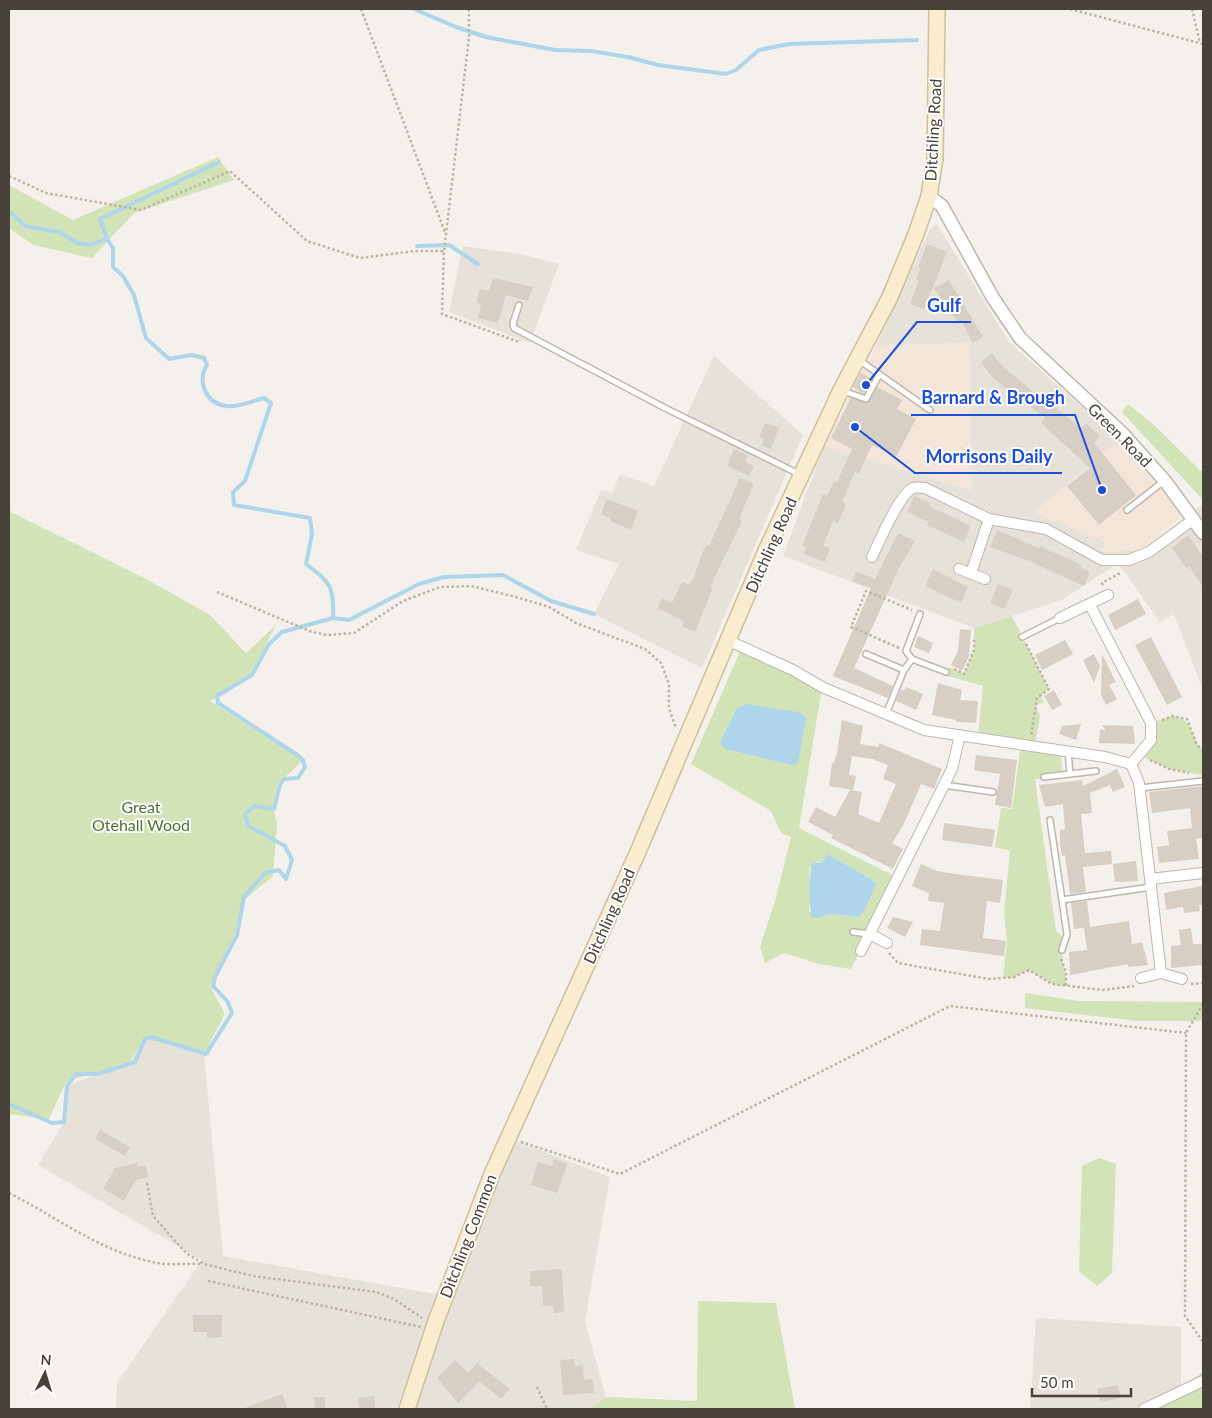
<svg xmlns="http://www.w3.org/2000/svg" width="1212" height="1418" font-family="Lato,sans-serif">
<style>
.residential{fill:#e7e2d9}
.commercial{fill:#f3e6d9}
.green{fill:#d3e3b8;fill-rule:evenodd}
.water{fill:#aed5e9}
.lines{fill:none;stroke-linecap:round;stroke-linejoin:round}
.stream{stroke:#aed5e9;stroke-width:4}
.building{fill:#d7cec4}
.service-casing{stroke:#beb7ae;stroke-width:8}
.minor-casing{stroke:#beb7ae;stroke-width:12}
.tertiary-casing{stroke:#beb7ae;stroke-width:15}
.secondary-casing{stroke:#cebf9f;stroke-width:18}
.path{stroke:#bfb2a1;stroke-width:2.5;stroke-dasharray:2.5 2.5;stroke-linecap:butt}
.service{stroke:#fff;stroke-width:5}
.minor{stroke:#fff;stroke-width:10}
.tertiary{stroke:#fff;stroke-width:12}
.secondary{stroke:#f9eccf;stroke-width:15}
.labels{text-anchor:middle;stroke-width:4;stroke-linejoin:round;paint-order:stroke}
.street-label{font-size:16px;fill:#474139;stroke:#fff}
.park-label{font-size:16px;fill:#4f7332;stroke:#fff}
.leader{fill:none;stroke:#1d4ed8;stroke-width:2}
.callout-dot{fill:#1d4ed8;stroke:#fff;stroke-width:2}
.callout-label{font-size:18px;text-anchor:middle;font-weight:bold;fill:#1d4ed8;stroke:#fff;stroke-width:4;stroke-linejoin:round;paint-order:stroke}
</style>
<rect width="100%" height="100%" fill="#f4f0eb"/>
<path class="residential" d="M937,224l72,118 110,98 -84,72 71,30 36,7 61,-45v186l-29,-76 -14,8 -42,-59 -56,37 -88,28 -191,-72 41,-110 147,44 -1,-147 -94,3 53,-115z
M463,246l56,8 40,10 -29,79 -81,-31z
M714,356l89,79 -101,233 -108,-54 25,-50 -43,-14 25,-60 11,3 8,-19 34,12z
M145,1039l59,15 19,202 223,40 62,-158 102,39 -25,144 21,76 -16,12h-474l1,-26 85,-123 -164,-95 26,-43 3,-36 63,-25z
M1036,1318l145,9v64l22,18h-173z"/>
<path class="commercial" d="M970,343l2,147 -148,-44 52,-100z
M1119,440l64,75 -41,35 -32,2 -7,-2 3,-8 -71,-30z"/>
<path class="green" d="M218,157l16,23 -100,33 -42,45 -59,-13 -24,-17v-43l64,35z
M1128,404l27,22 46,45 2,-1v30l-81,-88z
M9,511l141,70 60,34 36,38 30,-28 -25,49 -41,27 93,59 -25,24 -5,23 4,16 -4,53 -29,24 -9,35 -25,51 15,28 -21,40 -59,-15 -15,22 -64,21 -17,37 -40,-5z
M1012,616l37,73 -9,7 4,6 -8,3 4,11 -5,30 25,4 3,25 -28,4 21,152 9,8c-6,22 1,27 1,47l-14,-2 -23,-14 -15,7 -11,1 4,-37 -3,-29 6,-61 -15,-4 6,-39 11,1 9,-65 -43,-7 5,-51 -38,-11 3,-8 16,6 10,-23v-22z
M742,647l80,40 -23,141 99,50 -47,91 -32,-5 -35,-11 -19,10 -5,-16 16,-49 15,-61 -10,-4 -10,-22 -80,-47zM828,854l49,29 -14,30 -4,4 -28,-3 -14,4 -8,-7 2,-18 -2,-25 8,-6 4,1z
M1173,716c21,2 17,22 30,34v25l-34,-6 -30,-14 12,-15v-17z
M1025,993l54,8 124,1v19h-65l-113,-13z
M1099,1158l17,6 -4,109 -15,13 -18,-15 3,-105z
M698,1301l78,2 19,105 5,1h-210l16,-12 91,4z
M1203,1371v38h-50l45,-34z"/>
<path class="water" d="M746,704l52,8 8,5 -8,47 -6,1 -67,-16 -5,-7 17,-34z
M828,854l49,29 -14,30 -4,4 -28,-3 -14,4 -5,-1c-3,-6 -3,-48 0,-54h9z"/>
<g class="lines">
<path class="stream" d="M414,9l42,18 30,10 69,13 36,1 37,6 30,8 68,9 10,-4 23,-20 30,-6 128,-4
M9,211l16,15 34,6 19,11 12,2 17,-6 6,9v19l10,9 11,19 12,43 23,21 22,-4 13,3 3,7c-10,16 -2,38 19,41 10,2 27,-5 38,-8l7,5 -26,78 -12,11 1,13 76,13 2,16 -6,30c25,19 28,22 27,54
M107,239l-7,-20 119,-57
M417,246l32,-1 29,19
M9,1104l43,19 12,-1 3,-36 9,-12h21l38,-12 10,-23 6,-2 55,17 26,-41 -4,-11 -15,-16 2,-9 22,-42 7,-38 21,-24 14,-3 7,9 6,-19 -7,-14 -37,-20 -3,-12 10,-8 19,3 6,-24 4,-6 14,-1 7,-11 -2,-7 -7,-6 -78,-51 -1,-7 35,-21 17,-31 13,-12 51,-14 16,2 70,-36 25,-7 59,-2 48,26 43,13"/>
</g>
<path class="building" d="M927,244l20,8 -23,57 -14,-5 9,-24 -3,-1 5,-11 -3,-1z
M493,278l40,9 -5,14 -22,-6 -8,28 -20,-5 3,-14 -5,-1 4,-14 9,2z
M949,280l34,57 -10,6 -11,-21 -3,2 -25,-36z
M992,353l10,13 40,33 1,-2 38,31 5,-5 14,13 -6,7 42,52 -37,30 -32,-39 23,-18 -49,-45 4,-5 -52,-40 -12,-16z
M861,373l11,6 -8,15 -11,-7z
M877,387l25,13 -5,9 19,10 -20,38 -24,-12 -13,29 -4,-2 -13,30 4,2 -8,19 -5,-2 -10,25 7,2 -5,14 -21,-8 2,-6 -4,-2 21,-52 4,2 7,-15 3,1 15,-33 -21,-11 20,-40 17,5z
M765,423l14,5 -8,21 -10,-4 3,-6 -5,-2z
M734,449l14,6 -3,7 9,4 -5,10 -22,-10z
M740,478l14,6 -15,35 3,2 -32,66 3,1 -18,44 -13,-6 2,-5 -26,-13 4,-10 10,5 10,-21 7,3 4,-6 10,-28 4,-6 2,1z
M914,496l17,7 -2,3 42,20 -7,16 -37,-17 1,-3 -21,-10z
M607,499l31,12 -7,19 -21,-9 1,-3 -10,-4z
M997,530l42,18 1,-2 42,19 -1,3 9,4 -6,14 -55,-25 -39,-14z
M898,533l17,8 -17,29 -44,98 39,18 -5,12 -55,-22 38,-88 -19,-7 4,-10 19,8z
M1188,535l15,22v30l-14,-21 -3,2 -14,-20z
M933,569l35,18 -7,16 -36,-17z
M998,584l15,6 -9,19 -14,-6z
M1138,599l8,15 -31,16 -7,-15z
M960,629l11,1 -2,26 -7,15 -11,-6 7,-14z
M918,636l15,7 -4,10 -15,-6z
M1151,637l31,60 -15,8 -32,-60z
M1065,640l8,14 -31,16 -7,-15z
M1094,654l6,12 -6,17 -11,-23z
M1102,654l14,28 -7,3 8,14 -11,6 -5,-10z
M938,683l24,7 -2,10 18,1 -2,22 -20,-1v-2l-24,-5z
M906,687l17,7 -7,16 -20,-9 5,-12 3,2z
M1054,690l8,15 -10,5 -8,-14z
M842,720l21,6 -3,18 18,3 1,-4 63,26 -8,20 -13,-5 -18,42 -11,17 11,6 -10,20 -62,-31 2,-3 -25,-13 8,-15 19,10 15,-27 12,2 -4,22 21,9 17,-39 -13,-5 5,-14 -15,-6 -21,-3 -3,19 7,1 -3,14 -24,-4 3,-23h2l3,-10z
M1081,724l-5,16 -17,-6 3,-8z
M1102,725l31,1 2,18 -36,-1 1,-14 6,2z
M976,755l41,5 -6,48 -16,-3 5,-31 -26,-4z
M1117,769l8,18 -12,5 -3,-7 -20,8 2,20 -11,1 4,39 26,-2 1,13 -29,3 3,25 -16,2 -5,-39 -3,1 -2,-12v-14l5,-1 -2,-25 -18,3 -6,-22 43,-5 1,6z
M1203,786v52l-7,1 3,20 -40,4 -2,-16 12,-2 -2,-14 25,-3 -2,-20 -38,5 -3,-21z
M944,823l51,7 -3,17 -50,-7z
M1136,861l2,20 -23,1 -2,-18z
M921,864l16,7 18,3 48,6 -3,23 -13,-2 -4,37 23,3 -2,15 -84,-11 2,-16 18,2 4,-28 -16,-2 1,-8 -17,-7z
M1202,886l1,19h-4l1,6 -16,2 -1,-6 -17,3 -2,-17z
M1087,901l3,26 39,-6 3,23 10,-2 6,23 -20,2v-3l-58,11 -1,-23 18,-2 -3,-22 -10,1 -3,-26z
M893,917l20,5 -8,15 -18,-9z
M1191,928l2,16h10v21l-32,3v-22l10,-1 -2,-15z
M100,1130l30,17 -5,9 -30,-17z
M554,1159l13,5 -10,29 -26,-8 7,-23 14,4z
M137,1163l1,4 8,-2 2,12 -12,3 -12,21 -21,-12 12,-21z
M562,1269l2,43 -10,1 -1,-7h-10l-1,-20h-12v-15z
M193,1315h29v22l-15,1v-6h-14z
M574,1359l1,7 8,-1 1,15 9,-1 1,14 -31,2 -3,-35z
M455,1360l13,13 9,-10 33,26 -9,10 -22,-18 -21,22 -21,-25z
M1118,1385l3,13 -21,4 -3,-13z
M282,1394l6,15h-43v-1z
M374,1396l1,12 -15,1 -2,-11z
M314,1397h11v12h-10z"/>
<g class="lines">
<defs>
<path id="service" d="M519,305l-6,18 1,5 151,80 134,66
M859,360l71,50
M843,391l23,8 13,-24
M1127,510l37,-29
M1022,637l38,-19
M866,654l38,16
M912,659l-6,-8 14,-37
M886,714l18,-44 8,-11 34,13
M1068,751l2,23
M1044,777l52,-6
M944,785l49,7
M1140,788l63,-7
M1050,820l17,114 -5,16
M1062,900l89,-13
M853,932l16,2"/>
<path id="minor" d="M872,557c6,-13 28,-64 41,-69 4,-1 8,0 12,0l64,31 57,10 56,31h27l20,-8 45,-33
M959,569l26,10
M971,573l18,-54
M1090,605l61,118v17l-20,24 8,19 22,190
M1060,618l48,-23
M729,641l64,29 29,17 102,43 181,27 26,7
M1150,879l53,-6
M870,934l17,9
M861,951l91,-182 8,-34
M1141,978l20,-5 21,6
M1144,1409l59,-28"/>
<path id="tertiary" d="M929,196l13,10 51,92 27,40 103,96 42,47 38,52"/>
<path id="secondary" d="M407,1409l29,-88 56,-147 145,-320 128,-301 76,-163 49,-93 26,-63 13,-38 6,-37 2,-150"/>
</defs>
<use href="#service" class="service-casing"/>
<use href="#minor" class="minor-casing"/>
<use href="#tertiary" class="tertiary-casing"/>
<use href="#secondary" class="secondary-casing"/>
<path class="path" d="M361,9l85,226
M469,9v28l-25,214 -2,63 77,28 1,-2
M1070,9l133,35
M1192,9l8,34
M9,176l37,17 95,17 89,-39 77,70 53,17 55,-7h29
M1103,585l-1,-2 20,-11
M217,592l95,40 16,3 26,-2 49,-32 37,-14 31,-1 45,11 33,10 27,16 69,26 16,14 8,21v24l7,20
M1026,644l23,45 -12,9 -6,38
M899,648l-48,-21 15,-36 46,19
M954,669l10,5 10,-24v-12
M1162,720l11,-4 14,3 10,26 6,5
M1150,760l19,9 20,4
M889,953l9,10 91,16 25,-2 15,-7 23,14 51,6 31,-4
M1061,959l5,13v14
M1191,984l12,-1
M1203,1004l-17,29 -1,283 18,26
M521,1142l99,32 330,-168 236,27
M147,1183l6,33 33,37 18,11 49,12 123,16 18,7 28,19
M9,1193c48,24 90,58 144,69 15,4 33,1 49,2
M208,1281l213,46
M537,1387l10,22"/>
<use href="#service" class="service"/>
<use href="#minor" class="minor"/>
<use href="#tertiary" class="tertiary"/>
<use href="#secondary" class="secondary"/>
</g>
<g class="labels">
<g class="street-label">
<text transform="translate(933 130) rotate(-87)" y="6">Ditchling Road</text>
<text transform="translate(1120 435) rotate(45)" y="6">Green Road</text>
<text transform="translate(771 545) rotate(-66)" y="6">Ditchling Road</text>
<text transform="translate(609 916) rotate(-66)" y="6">Ditchling Road</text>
<text transform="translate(468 1236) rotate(-69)" y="6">Ditchling Common</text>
</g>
<g class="park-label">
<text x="141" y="813">Great<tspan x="141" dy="18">Otehall Wood</tspan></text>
</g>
</g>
<path class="leader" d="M866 385L917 322H971M1102 490L1075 415H911M855 427L915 473H1062"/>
<g class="callout-dot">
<circle cx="866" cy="385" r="5"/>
<circle cx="1102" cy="490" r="5"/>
<circle cx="855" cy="427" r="5"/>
</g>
<g class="callout-label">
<text x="944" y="312">Gulf</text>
<text x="993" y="404">Barnard &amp; Brough</text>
<text x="989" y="463">Morrisons Daily</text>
</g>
<rect width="1212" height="1418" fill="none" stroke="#474139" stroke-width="20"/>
<g transform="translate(45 1373) rotate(5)" stroke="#ffffff" stroke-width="4" paint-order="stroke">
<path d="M0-4L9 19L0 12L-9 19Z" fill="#474139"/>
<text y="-8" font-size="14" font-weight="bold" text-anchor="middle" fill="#474139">N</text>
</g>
<path d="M1032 1388v8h99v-8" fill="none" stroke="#474139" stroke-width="2.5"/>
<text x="1040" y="1388" font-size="15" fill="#474139" stroke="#ffffff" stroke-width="4" paint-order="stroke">50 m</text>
</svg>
